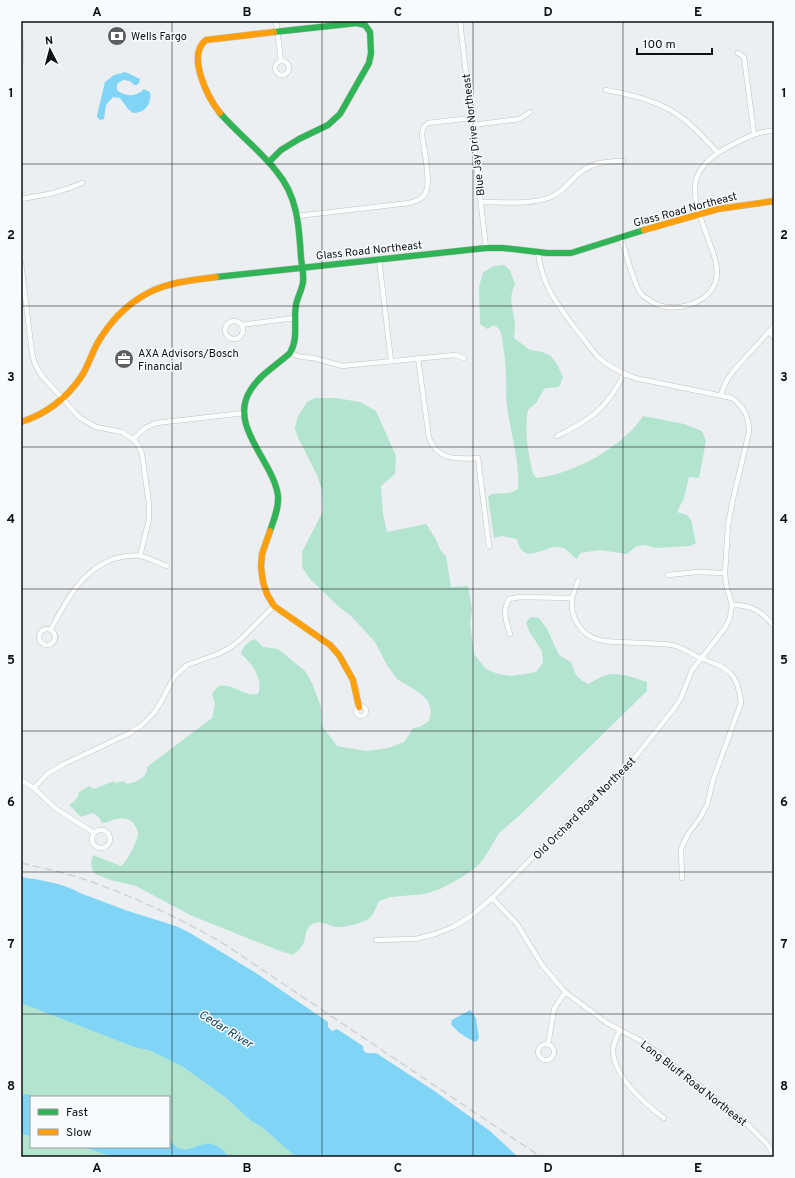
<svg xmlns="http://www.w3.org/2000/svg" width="795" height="1178" font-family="Overpass,sans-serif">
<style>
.green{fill:#b3e4d0;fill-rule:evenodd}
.water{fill:#80d5f7}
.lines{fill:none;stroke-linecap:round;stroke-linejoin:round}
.street-casing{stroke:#c0c2c5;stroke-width:5.5}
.fast-casing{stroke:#c0c2c5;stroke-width:7}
.slow-casing{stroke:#c0c2c5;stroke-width:7}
.street{stroke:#fcfdfd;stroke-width:4.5}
.fast{stroke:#30b455;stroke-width:6}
.slow{stroke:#ff9f0a;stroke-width:6}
.rail{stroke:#d1d2d3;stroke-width:1.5;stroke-dasharray:8 4;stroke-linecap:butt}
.grid{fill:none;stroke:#0e1013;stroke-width:1;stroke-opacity:0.55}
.labels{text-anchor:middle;stroke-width:3;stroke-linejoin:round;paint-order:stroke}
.poi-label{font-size:11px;fill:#0e1013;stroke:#f8fbfe;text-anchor:start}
.street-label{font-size:11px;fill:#0e1013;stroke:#f8fbfe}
.water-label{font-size:12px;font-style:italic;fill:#0e4256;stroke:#f8fbfe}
.neatline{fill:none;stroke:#0e1013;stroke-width:1.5}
.grid-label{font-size:13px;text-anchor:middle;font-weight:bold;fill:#0e1013}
</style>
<rect width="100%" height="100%" fill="#eceff2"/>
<path class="green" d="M504,265l6,5 5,14c-8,17 -1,25 0,41 0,4 -1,9 -1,13l16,12 12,2 9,4 7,10 5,11 -4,10 -14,1 -9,15 -8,7c-4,23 0,41 5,64l4,4c36,-4 86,-31 106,-62l41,8 18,7 4,10 -7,37 -10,-1 -5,21 -7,14 10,3 4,5 5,23 -6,3 -34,2 -11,-3 -8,1 -10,8 -27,-4 -20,3 -3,6c-6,-4 -11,-12 -18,-12 -14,-2 -36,21 -42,-8l-15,-3 -8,2 -6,-41 3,-3 19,-1 8,-4c2,-31 -9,-60 -12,-91 0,-6 1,-12 0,-18 0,-14 -2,-29 -4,-43 -1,-6 -3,-9 -8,-12l-7,4 -7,-5 -1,-37 4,-15 11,-6z
M315,398h21l24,4 16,9 20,45 -1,18 -14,12 2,28 4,18 39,-8 9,14 6,13 5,5 5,31 17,-1 4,24 -2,13 4,31 12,15 12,5 14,2 24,-4 7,-9 -1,-12 -13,-20 -3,-9 5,-5 8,1 8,11 12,26 12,7c4,12 6,17 18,22 21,-16 34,-10 58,-2v9l-126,123 -22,19 -16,27 -9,9 -15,10 -19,10 -15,5 -34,3 -12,4c-3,6 -5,14 -11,18 -4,4 -27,9 -32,8 -9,-1 -14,-8 -24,-3 -9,6 -5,15 -10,22 -2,3 -6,6 -9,9l-13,-4 -90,-36 -54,-29 -26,-6 -14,-6 -4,-4 -1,-8 2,-7 28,11c5,-3 18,-27 17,-33 -1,-6 -6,-13 -11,-14 -9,-3 -16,3 -25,4l-3,-6 -6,-4 -12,4 -6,-6 -2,-3 -4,-2 9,-9 1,-5 10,-6 5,3 20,-8 1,2 8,-2 4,3c9,-2 21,-6 20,-17l65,-49 3,-14 -3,-10 6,-8c17,-3 24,11 40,8 6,-14 -6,-31 -17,-40 2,-8 7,-12 14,-15l8,8 15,2 27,22 7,12 9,24 1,19 15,20 30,5 21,-3 16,-6 9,-14 7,-1 9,-6 2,-10 -3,-10 -8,-8 -23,-14 -10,-14 -12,-23 -24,-26 -13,-10 -29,-28 -7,-11v-15l21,-41 -1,-21 -5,-15 -19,-37 -3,-10 3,-12 9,-14z
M21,1003l23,7 93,38 12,2 34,17 42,30 26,24 12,7 34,29h-276zM31,1097h138v50h-138z"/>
<path class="water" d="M125,72l7,3 8,4 -1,4 -2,2h-3l-4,-4 -7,-1 -6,4v6c8,7 20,7 27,-1l6,3c2,12 -5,21 -17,21l-5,-4 -8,-11 -7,-1 -7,8 -2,14 -4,1 -3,-3v-2l8,-33 9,-7z
M21,877c19,3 42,6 59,16l48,18 48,15 14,7 66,40 72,49v5l4,4 5,-2 26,17c0,9 6,7 13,7l57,37 57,41 28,26h-222l-33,-29 -12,-7 -26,-24 -42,-30 -34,-17 -12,-2 -116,-45z
M470,1010l6,8 3,20 -3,4c-10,-4 -19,-10 -25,-18l1,-4z
M27,1094l8,3h-4v39l-10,-2v-39z
M169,1139c19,29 34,-15 59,17l3,-2 5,3h-123l-29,-10h85z"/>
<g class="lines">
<defs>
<path id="street" d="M276,21l5,40
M460,21l26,227
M21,42v19
M738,53l6,4 10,77
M275 68a7 7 0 1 1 14 0a7 7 0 1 1-14 0Z
M606,90c27,5 57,12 79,30 12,10 22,21 33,33
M472,125l48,-6 10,-7
M21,199c23,-4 39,-6 61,-16
M481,202c23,0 49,3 70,-5 11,-5 18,-14 26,-22 13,-12 29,-14 46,-14
M297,216l113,-13c6,-2 13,-4 16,-11 5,-11 -2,-43 -4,-57l1,-7 5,-5 43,-5
M621,237c5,16 11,43 20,57 2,2 5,4 7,5 4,3 8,6 13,7 21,5 50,-5 55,-26 3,-11 -1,-23 -5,-33 -14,-42 -34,-72 15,-99 16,-8 30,-17 48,-17
M379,259l12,102
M21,262l11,91 3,11 7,12 38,42 16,9 26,5 11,7 5,6 4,9 7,50v15l-9,37
M225 330a9 9 0 1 1 18 0a9 9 0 1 1-18 0Z
M241,325l54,-7
M769,332l5,5
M290,353l11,4 13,1 28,8 113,-11 9,3
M418,358l11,80c9,23 28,21 49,20l11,88
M721,394l6,-14 7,-10 40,-44
M557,436c34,-16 50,-28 67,-62
M133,439l12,-11 11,-5 88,-10
M668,575l29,-3 28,1
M578,581c-2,6 -5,12 -6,18 -2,18 9,37 28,41 5,2 12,1 18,2 18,1 37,1 54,3 13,3 20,10 31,14 26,10 35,14 38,44l-28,77 -6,25 -7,13 -12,16 -7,15 1,29
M732,605c20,0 29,6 42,21
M39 637a8 8 0 1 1 16 0a8 8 0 1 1-16 0Z
M51,629c15,-28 30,-58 62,-70 8,-2 19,-5 28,-3 8,2 17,7 26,10
M510,634c-4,-14 -8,-22 -1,-35l11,-2 52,1
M356 711a5 5 0 1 1 10 0a5 5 0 1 1-10 0Z
M21,780l13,8 21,20 39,25
M34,788l13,-14 17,-10 64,-30 14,-9 11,-11 8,-12 13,-25 13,-12 31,-11 13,-7 10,-8 33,-33
M92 839a9 9 0 1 1 18 0a9 9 0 1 1-18 0Z
M492,898l25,26 25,41 23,27 42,31 34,18 16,11 87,69 23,23 7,11
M376,940l40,-1 19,-5 18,-7 18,-11 21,-18 99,-99 33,-28 49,-61 8,-12 11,-28 33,-42 5,-10 2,-13 -6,-21 -1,-11 3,-48 5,-26 16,-67c0,-15 -5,-25 -17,-34l-97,-20c-13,-5 -26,-11 -37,-21 -8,-9 -15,-20 -23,-29 -19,-26 -33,-42 -37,-76
M620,1030c-3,7 -7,13 -7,21 1,26 32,53 51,67
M538 1052a8 8 0 1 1 16 0a8 8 0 1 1-16 0Z
M548,1045l6,-36 11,-17"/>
<path id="fast" d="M220,113c18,21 40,37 57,59 21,25 22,55 24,86 1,8 3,17 2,24 -1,8 -6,16 -7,23 -3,17 3,33 -6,48 -13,12 -31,22 -40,38 -22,35 24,71 28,105 1,12 -4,23 -8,35
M269,162l12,-12 18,-11 29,-14 12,-11 29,-51 2,-10 -1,-21 -5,-7 -8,-2 -83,9
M216,277l270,-29h17l44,5h24l73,-23"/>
<path id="slow" d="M220,113c-12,-15 -34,-58 -14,-73l68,-8
M644,230l74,-21 56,-8
M21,422c25,-8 45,-23 60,-45 7,-10 10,-22 16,-33 12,-21 30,-40 51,-51 21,-11 45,-13 68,-16
M270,531l-8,23 -1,13 2,15 4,12 7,12 56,39 9,10 14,25 6,27"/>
</defs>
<use href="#street" class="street-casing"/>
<use href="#fast" class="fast-casing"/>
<use href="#slow" class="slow-casing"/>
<use href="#street" class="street"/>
<use href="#fast" class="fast"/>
<use href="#slow" class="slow"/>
<path class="rail" d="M21,863c21,5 42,9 62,16 48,16 94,38 138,63l320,215"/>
</g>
<path class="grid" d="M172,21v1136M322,21v1136M473,21v1136M623,21v1136M21,164h753M21,306h753M21,447h753M21,589h753M21,731h753M21,872h753M21,1014h753"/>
<defs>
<symbol id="bank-disc" viewBox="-11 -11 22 22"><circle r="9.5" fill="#5c5e61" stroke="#f8fbfe"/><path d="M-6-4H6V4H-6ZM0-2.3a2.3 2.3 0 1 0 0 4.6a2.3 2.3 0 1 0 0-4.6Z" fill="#fff"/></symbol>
<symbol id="office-disc" viewBox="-11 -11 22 22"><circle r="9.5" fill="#5c5e61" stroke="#f8fbfe"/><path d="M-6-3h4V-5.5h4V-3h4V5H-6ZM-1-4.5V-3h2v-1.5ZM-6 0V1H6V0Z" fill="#fff"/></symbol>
</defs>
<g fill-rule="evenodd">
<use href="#bank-disc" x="106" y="25" width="22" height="22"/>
<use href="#office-disc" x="113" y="348" width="22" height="22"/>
</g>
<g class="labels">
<g class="poi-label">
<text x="131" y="40">Wells Fargo</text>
<text x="138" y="357">AXA Advisors/Bosch<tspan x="138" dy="13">Financial</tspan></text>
</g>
<g class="street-label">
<text transform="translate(473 135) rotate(-97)" y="4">Blue Jay Drive Northeast</text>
<text transform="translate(685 209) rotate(-15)" y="4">Glass Road Northeast</text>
<text transform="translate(369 250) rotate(-6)" y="4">Glass Road Northeast</text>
<text transform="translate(584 808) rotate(-45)" y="4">Old Orchard Road Northeast</text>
<text transform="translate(694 1083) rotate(38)" y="4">Long Bluff Road Northeast</text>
</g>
<g class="water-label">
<text transform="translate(226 1029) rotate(32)" y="4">Cedar River</text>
</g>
</g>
<rect width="795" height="1178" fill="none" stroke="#f8fbfe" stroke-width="44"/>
<rect x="30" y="1096" width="140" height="52" fill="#f8fbfe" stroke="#9a9da0"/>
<rect x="38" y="1109" width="20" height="6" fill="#30b455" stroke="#9a9da0"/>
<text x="66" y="1116" font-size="12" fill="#0e1013">Fast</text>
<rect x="38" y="1129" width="20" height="6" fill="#ff9f0a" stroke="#9a9da0"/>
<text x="66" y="1136" font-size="12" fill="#0e1013">Slow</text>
<g transform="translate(50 50) rotate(354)" stroke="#f8fbfe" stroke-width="3" paint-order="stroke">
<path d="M0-3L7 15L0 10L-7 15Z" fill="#0e1013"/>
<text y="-6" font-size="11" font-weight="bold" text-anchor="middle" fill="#0e1013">N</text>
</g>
<path d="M637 48v6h75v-6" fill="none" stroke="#0e1013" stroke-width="2"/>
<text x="643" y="48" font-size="12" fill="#0e1013" stroke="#f8fbfe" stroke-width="3" paint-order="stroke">100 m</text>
<rect x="22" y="22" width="751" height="1134" class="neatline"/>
<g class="grid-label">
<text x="97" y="16">A</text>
<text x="247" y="16">B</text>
<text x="398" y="16">C</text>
<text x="548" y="16">D</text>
<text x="698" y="16">E</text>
<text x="11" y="97">1</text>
<text x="784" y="97">1</text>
<text x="11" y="239">2</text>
<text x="784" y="239">2</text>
<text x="11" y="381">3</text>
<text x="784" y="381">3</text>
<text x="11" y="523">4</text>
<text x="784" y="523">4</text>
<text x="11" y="664">5</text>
<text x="784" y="664">5</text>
<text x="11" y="806">6</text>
<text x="784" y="806">6</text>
<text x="11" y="948">7</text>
<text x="784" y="948">7</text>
<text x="11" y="1090">8</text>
<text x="784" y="1090">8</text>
<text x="97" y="1172">A</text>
<text x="247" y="1172">B</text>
<text x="398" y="1172">C</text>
<text x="548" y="1172">D</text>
<text x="698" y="1172">E</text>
</g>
</svg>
